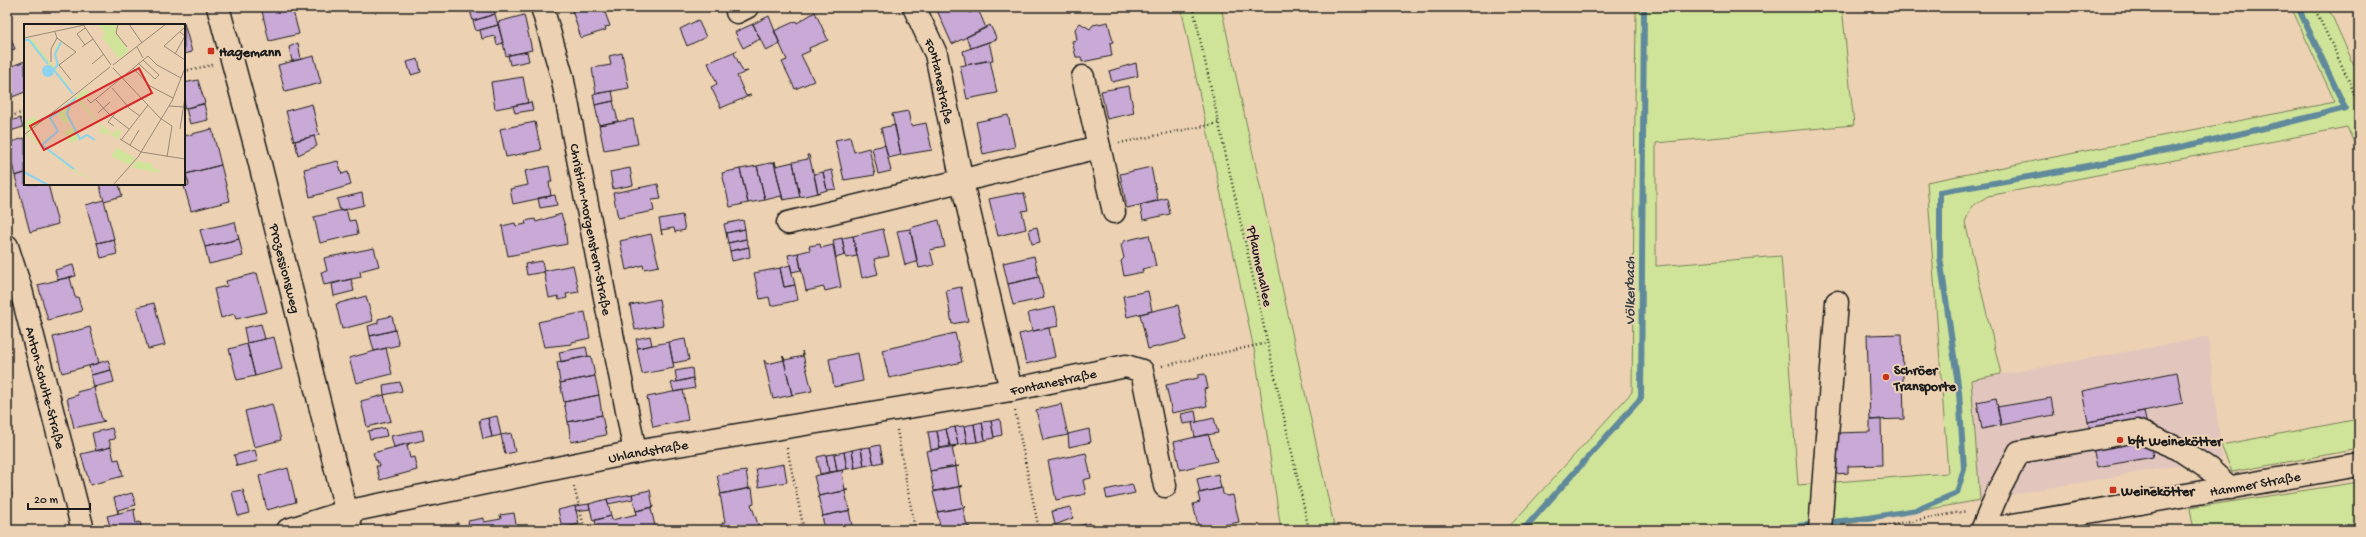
<svg xmlns="http://www.w3.org/2000/svg" width="2366" height="537" font-family="'Gochi Hand',sans-serif">
<style>
.built{fill:#e2c6bd}
.green{fill:#cfe498;stroke:#76805a}
.lines{fill:none;stroke-linecap:round;stroke-linejoin:round}
.stream{stroke:#60899b;stroke-width:6}
.building{fill:#c9a9d5;stroke:#1c1c1c}
.minor-casing{stroke:#1c1c1c;stroke-width:25}
.major-casing{stroke:#1c1c1c;stroke-width:25}
.path{stroke:#1c1c1c;stroke-width:2.5;stroke-dasharray:1 3;stroke-linecap:butt}
.minor{stroke:#ecd2b3;stroke-width:22}
.major{stroke:#ecd2b3;stroke-width:22}
.poi-dot{fill:#c8321e;stroke:#ecd2b3;stroke-width:1.5}
.labels{text-anchor:middle;stroke-width:4;stroke-linejoin:round;paint-order:stroke}
.poi-label{font-size:14px;font-weight:bold;fill:#1c1c1c;stroke:#ecd2b3;text-anchor:start}
.street-label{font-size:14px;fill:#1c1c1c;stroke:#ecd2b3}
.water-label{font-size:15px;font-style:italic;fill:#334046;stroke:#ecd2b3}
.inset-river{fill:none;stroke:#8dd2ef;stroke-width:2}
.inset-road{fill:none;stroke:#998977;stroke-width:1}
.view{fill:#d62828;fill-opacity:0.15;stroke:#d62828;stroke-width:2}
.inset-edge{fill:none;stroke:#1c1c1c;stroke-width:2}
</style>
<rect width="100%" height="100%" fill="#ecd2b3"/>
<filter id="ink" filterUnits="userSpaceOnUse"><feTurbulence type="fractalNoise" baseFrequency=".025" numOctaves="2"/><feDisplacementMap in="SourceGraphic" scale="8" xChannelSelector="R" yChannelSelector="G"/><feConvolveMatrix kernelMatrix="1 2 1 2 8 2 1 2 1" color-interpolation-filters="sRGB"/></filter>
<g filter="url(#ink)">
<path class="built" d="M2208,337l14,121 -242,42 -9,-120z"/>
<path class="green" d="M1181,7h40l114,523h-54l-26,-176z
M1636,7h206l12,118 -198,18v123l125,-10 17,229 150,-12 -21,-291 408,-80 -44,-95h37l31,69v78l-12,-27 -359,69 -16,10 -7,16 36,152 -30,6 9,120 -166,30h-308l126,-138z
M2359,419v30l-127,23 -11,-27z
M2359,482v48h-165l-4,-22z"/>
<g class="lines">
<path class="stream" d="M1523,530l118,-132 3,-391
M1763,530l105,-12 49,-8 40,-17 7,-24 -5,-77 -19,-135v-65c136,-22 271,-49 405,-84l-47,-101"/>
</g>
<path class="building" d="M145,7h16l-15,4z
M261,7h31l7,27 -30,7z
M480,7h13l2,7 -22,7 -3,-11z
M571,7h32l7,19 -5,1 1,3 -25,8z
M967,7l2,6 9,-4 8,19 -34,16 -16,-36z
M815,12l13,28 -19,8 1,3 -9,4 13,26 -19,8 -13,-27 5,-2 -13,-29 22,-10 1,2z
M495,14l3,11 -22,6 -3,-10z
M524,15l8,35 -26,6 -8,-34z
M769,16l11,28 -14,7 -13,-27z
M698,20l8,17 -19,9 -7,-17z
M1108,22l5,20 -3,1 2,13 -30,6 -1,-5h-5l-4,-16 5,-1 -2,-11 5,-6 10,6 3,-4z
M184,23l8,29 -8,2v-29h-7z
M753,24l7,15 -17,9 -8,-16z
M498,25l5,18 -6,2 -2,-9 -13,3 -2,-9z
M990,25l7,14 -26,9 -5,-11z
M11,39l4,10 -8,2v-11z
M989,42l4,18 -27,5 -3,-14z
M298,43l3,16 -9,2 -3,-14z
M738,50l-4,3 9,19 5,-1 -11,5 9,20 5,-1 -30,13 -10,-21 6,-3 -9,-21z
M527,52l2,9 -19,4 -2,-10z
M622,53l7,35 -33,6 -4,-26 19,-3 -2,-9z
M314,56l7,27 -36,9 -7,-27z
M418,59l3,13 -10,3 -4,-13z
M990,60l7,33 -30,6 -7,-33z
M10,61l2,5 13,-5v31l-18,7v-37z
M1136,63l2,13 -26,6 -3,-11z
M523,77l5,26 -33,6 -4,-27z
M198,80l7,23 -21,6v-26z
M1129,86l5,27 -27,6 -6,-28z
M612,91l2,10 -19,4 -2,-11z
M613,101l5,20 -19,4 -4,-20z
M531,102l2,8 -18,3 -2,-7z
M204,104l4,16 -18,4 -4,-16z
M312,104l7,31 -25,6 -8,-30z
M908,111l3,15 15,-3 6,27 -31,5 -9,-41z
M1008,115l7,32 -32,7 -7,-32z
M20,118l3,9 -16,5v-10z
M633,119l5,25 -34,6 -5,-25z
M535,122l6,28 -35,7 -6,-28z
M895,125l6,30 -13,3 -7,-30z
M212,129l9,36 -35,9 -2,-38z
M314,136l3,10 -19,9 -3,-14z
M850,137l4,15 15,-4 6,27 -31,5 -9,-40z
M25,138v35l-10,3 -8,-33z
M885,145l6,26 -13,3 -6,-26z
M807,155h2l9,38 -18,4 -7,-35 15,-3z
M338,161l4,13 6,-2 3,13 -41,12 -6,-28z
M775,161l1,5 17,-4 7,35 -17,3 -9,-38z
M774,162l9,38 -2,-4 -16,4 -8,-34z
M221,165l9,36 -39,10 -7,-25 5,-1 -3,-11z
M549,166l3,16h-3l2,14 -38,8 -3,-15 18,-4 -3,-14z
M757,166l8,34 -17,3 -8,-34z
M1151,167l7,34 -31,7 -7,-34z
M630,168l3,17 -20,4 -3,-17z
M740,169l8,34 -18,4 -8,-34z
M832,170l4,19 -9,1 -4,-18z
M823,172l4,18 -9,3 -4,-19z
M25,173v11h23l10,40 -28,8 -15,-56z
M99,184h20l3,12 -18,5z
M658,184l3,15 -9,1 2,11 -36,7 -5,-25z
M362,193l2,12 -24,6 -3,-12z
M1018,193v1l6,-1 4,17 -6,1 4,18 -28,7 -9,-37z
M555,195l2,10 -17,3 -2,-10z
M1167,198l3,16 -27,6 -3,-15z
M104,200l10,39 -17,4 -11,-38z
M346,209l3,12 6,-1 3,14 -38,9 -6,-26z
M561,214l4,12 2,18 -59,12 -6,-30 13,-3 1,3 10,-2 -1,-3 10,-2 1,3z
M682,215l3,15 -10,2 -1,-4 -13,2 1,5 -3,-16z
M743,220l2,9 -19,4 -2,-9z
M939,220l6,27 -15,3 4,15 -15,3 -9,-40z
M235,222l4,17 -34,8 -5,-17z
M1037,227l3,15 -8,2 -3,-15z
M745,229l1,10 -18,4 -2,-10z
M883,229l6,27 -15,3 4,15 -16,4 -9,-42z
M910,229l7,33 -12,3 -8,-34z
M651,234l8,32 -15,3 -1,-4 -17,5 -6,-29z
M1149,235l7,31 -14,3 1,3 -19,4 -3,-15 3,-3 -3,-13 3,-4z
M853,236l4,20 -11,2 -4,-20z
M842,238l3,17 -9,3 -3,-18z
M114,239l3,15 -16,4 -4,-15z
M239,239l4,17 -34,8 -4,-17z
M746,239l3,8 -19,4 -2,-8z
M820,244l1,4 12,-3 8,42 -16,4 -1,-4 -18,4 -8,-38 12,-3 -1,-4z
M749,247l1,10 -18,4 -2,-10z
M374,248l5,18 -19,5 1,6 -37,8 -3,-13 6,-1 -3,-13z
M798,253l3,17 -9,2 -4,-17z
M1034,256l5,21 -31,7 -5,-21z
M542,261l2,11 -17,3 -2,-11z
M73,265l3,11 -18,4 -3,-10z
M573,265l6,27 -13,2 1,4 -8,2 -1,-4 -9,2 -5,-27z
M790,265l5,20 -11,2 -4,-19z
M780,268l4,19 11,-2 3,15 -27,6 -2,-9 -9,2 -6,-26z
M257,273l10,39 -31,7 -2,-5 -13,4 -7,-29 13,-3 -1,-5z
M73,276l-3,2 5,19h3l4,14 -34,9 -10,-35z
M1039,277l5,21 -31,7 -5,-21z
M351,279l3,12 -20,5 -2,-12z
M961,287l7,34 -16,3 -6,-34z
M1148,291l4,20 -25,6 -4,-21z
M366,296l7,25 -31,8 -6,-25z
M659,299l4,26 -28,5 -5,-25z
M154,303l11,42 -17,4 -11,-42z
M1178,305l8,35 -38,9 -8,-35z
M1055,307l4,19 -27,5 -4,-18z
M585,312l5,26 -18,4v2l-28,3 -6,-25z
M392,316l3,14 -25,6 -2,-10 10,-3v-4z
M261,324l4,15 -18,4 -3,-15z
M90,327l9,36 -37,10 -9,-36z
M1049,328l6,29 -29,7 -7,-30z
M395,330l4,15 -25,6 -4,-15z
M955,333l7,29 -73,16 -7,-28z
M1902,334l2,85 -34,1 -3,-85z
M650,336l2,9 -14,3 -2,-9z
M274,337l8,32 -27,7 -8,-33z
M685,339l4,21 -16,3 -4,-21z
M669,342l5,26 -32,6 -5,-26z
M247,344l8,32 -18,4 -8,-31z
M586,347l2,9 -27,6 -2,-10z
M386,348l6,26 -36,9 -7,-25z
M802,351l10,40 -20,4 -9,-39 2,4 18,-4z
M858,353l5,28 -29,6 -5,-28z
M591,356l4,20 -35,7 -3,-21z
M783,356l9,39 -19,4 -9,-39 3,4 17,-4z
M108,360l3,10 -20,5 -2,-9z
M692,368l1,10 -16,4 -2,-11z
M111,370l3,12 -20,5 -3,-12z
M2177,372l6,31 -95,19 -6,-31z
M1205,374l3,14 -4,1 3,17 -35,7 -6,-28 32,-7v-3z
M595,376l4,19 -35,7 -4,-19z
M693,378l2,10 -21,4 -3,-9z
M400,382l2,9 -18,4 -1,-10z
M96,387l-2,1 8,32 3,1 -31,7 -7,-30 11,-3 -1,-3z
M683,390l5,30 -35,7 -6,-30z
M384,395l7,26 -24,6 -6,-26z
M599,395l3,20 -34,7 -4,-20z
M1996,398l5,27 -19,4 -5,-27z
M2051,398l3,17 -53,10 -4,-18z
M272,404l9,36 -27,7 -9,-36z
M1061,404l7,31 -25,5 -7,-30z
M1195,411l2,11 -14,2 -2,-10z
M2144,411l9,46 -56,10 -9,-45z
M602,415l4,20 -35,7 -3,-20z
M497,416l4,19 -9,2 -4,-19z
M488,418l4,19 -9,2 -4,-19z
M1214,418l4,15 -23,4 -3,-14z
M1000,419l2,16 -8,2 -3,-16z
M1881,419l1,46 -34,1v7l-12,1 -2,-41 36,-1v-12z
M991,421l3,17 -9,2 -3,-18z
M982,422l3,18 -8,2 -3,-18z
M974,424l3,18 -10,1 -3,-17z
M964,426l3,17 -9,2 -3,-18z
M955,427l3,18 -8,1 -4,-17z
M112,428l3,11 -6,1 2,7 -15,4 -4,-18z
M385,428l2,8 -17,3 -2,-8z
M946,429l4,17 -10,2 -3,-17z
M1089,429l2,13 -22,5 -1,-13z
M422,430l2,10 -30,7 -3,-11z
M937,431l3,17 -9,2 -3,-18z
M511,433l4,19 -10,2 -4,-19z
M1208,434l9,27 -37,9 -6,-28z
M410,443l-3,3 3,12 4,-1 3,13 -37,10 -4,-14h3l-2,-6 -1,1 -3,-8z
M880,445l3,17 -9,2 -4,-17z
M956,446l-4,2 4,18 -26,5 -4,-20z
M111,447l3,13 5,-1 4,17 -33,9 -9,-31z
M870,447l4,17 -10,2 -3,-18z
M861,448l3,18 -9,2 -3,-18z
M255,450l3,11 -21,5 -3,-11z
M852,450l3,18 -8,1 -3,-17z
M844,452l3,17 -10,2 -3,-17z
M1086,453l5,25 -8,2 3,14 -30,6 -8,-39z
M834,454l3,17 -8,1 -3,-17z
M826,455l3,17 -9,2 -3,-17z
M784,464l3,18 -28,5 -3,-18z
M959,466l-3,1 3,19h4l-29,5 -4,-20z
M288,468l8,34 -29,8 -8,-34z
M844,470l-2,2 3,18h3l-29,6 -5,-20z
M746,471l3,17 -28,6 -4,-19z
M1218,474l3,14 -21,5 -3,-14z
M10,483l2,12 -5,1v-12z
M1132,484l3,9 -28,6 -2,-9z
M963,486l-3,2 3,18 3,1 -28,5 -5,-20z
M752,488l2,15 -3,1 9,26h-37l-1,-7 3,-1 -5,-28z
M1222,488l1,6 4,2 6,-1 6,27 -40,8 -6,-26 7,-2 -2,-9z
M243,490l6,23 -11,3 -6,-24z
M650,490l3,17 -17,4 -4,-17z
M845,491l4,19h2l-28,6 -5,-20z
M132,493l4,12 -18,5v3l-4,-15z
M632,494l1,5 -25,5 -1,-5z
M607,499l4,17 -18,5 -4,-17z
M589,504l1,5 -14,2 -1,-5z
M575,506l4,18 -17,4 -4,-18z
M653,507l-2,2 5,21h-59l-2,-10 16,-4 1,4 25,-6 -1,-3z
M966,507l-3,1 4,18 3,1 -29,3 -4,-18z
M1070,507l3,11 -18,7 -3,-14z
M136,509l-2,2 2,12 4,-1 2,8h-31l-4,-14z
M851,510l-2,1 4,19h2h-30l-3,-14z
M514,513l3,17h-57l-1,-4 10,-1 -1,-4 16,-3v4l17,-3 -1,-4z
M456,523h2l2,7h-29v-2l15,-3 1,4 10,-2z
M1090,523l2,7h-26v-1z"/>
<g class="lines">
<defs>
<g id="minor">
<path id="s1" d="M218,7l40,149 93,374"/>
<path id="s2" d="M542,7l20,69 73,376"/>
<path id="s3" d="M914,7l22,47 26,128 49,208"/>
<path d="M737,12l10,-5"/>
<path d="M1083,77l31,135"/>
<path d="M788,223l311,-76"/>
<path id="s4" d="M7,246l14,44 62,240"/>
<path id="s5" d="M288,530l57,-18 290,-60 376,-62 115,-24 16,5 23,115"/>
<path d="M1820,530l17,-228"/>
<path d="M1982,530l17,-40 20,-38 118,-21 42,18 30,20 21,19"/>
</g>
<g id="major">
<path id="s6" d="M1984,530l375,-65"/>
</g>
</defs>
<use href="#minor" class="minor-casing"/>
<use href="#major" class="major-casing"/>
<path class="path" d="M1193,7l116,523
M2314,7l37,78 8,26
M184,71l28,-6
M7,117l18,-5
M1119,143l100,-20
M1162,366l105,-23
M1015,411l24,119
M897,430l18,100
M787,448l17,82
M574,487l5,19
M580,511l5,19
M1861,530l106,-19"/>
<use href="#minor" class="minor"/>
<use href="#major" class="major"/>
</g>
</g>
<g class="poi-dot">
<rect x="207" y="47" width="8" height="8" rx="2"/>
<circle cx="1886" cy="377" r="4"/>
<circle cx="2120" cy="440" r="4"/>
<rect x="2109" y="486" width="8" height="8" rx="2"/>
</g>
<g class="labels">
<g class="poi-label">
<text x="219" y="56">Hagemann</text>
<text x="1894" y="374">Schröer<tspan x="1894" dy="16">Transporte</tspan></text>
<text x="2128" y="445">bft Weinekötter</text>
<text x="2121" y="495">Weinekötter</text>
</g>
<g class="street-label">
<text dy="5" stroke="none"><textPath href="#s3" startOffset="79">Fontanestraße</textPath></text>
<text dy="5" stroke="none"><textPath href="#s2" startOffset="228">Christian-Morgenstern-Straße</textPath></text>
<text transform="translate(1261 266) rotate(78)" y="5">Pflaumenallee</text>
<text dy="5" stroke="none"><textPath href="#s1" startOffset="270">Prozessionsweg</textPath></text>
<text dy="5" stroke="none"><textPath href="#s5" startOffset="780">Fontanestraße</textPath></text>
<text dy="5" stroke="none"><textPath href="#s4" startOffset="147">Anton-Schulte-Straße</textPath></text>
<text dy="5" stroke="none"><textPath href="#s5" startOffset="369">Uhlandstraße</textPath></text>
<text dy="5" stroke="none"><textPath href="#s6" startOffset="275">Hammer Straße</textPath></text>
</g>
<g class="water-label">
<text transform="translate(1629 291) rotate(-90)" y="5">Völkerbach</text>
</g>
</g>
<g transform="translate(24 24)">
<rect width="161" height="161" fill="#ecd2b3"/>
<path d="M75,0h19l-2,11 13,16 -10,8 -17,-22 3,-3zM0,15h8l22,28 2,-3 -1,-14 3,-7 4,-1 -5,11 1,13 -3,3 12,14 3,-1 -3,3 8,9 -27,-31 -6,5 5,-5 -19,-22zM62,65l3,3 -9,7 19,24 14,11 4,-5 4,2 -3,8 -11,-7 -3,3 -4,-3 2,-4 -26,-29 -6,4 -2,12 12,24 6,-5 9,5 -8,-4 -16,8 -7,-11 8,-5 -2,-6 -6,3 -6,-10 -7,4 8,13 -16,14 33,26 27,14 -28,-13 -47,-36 -4,2 14,-13 -9,10 12,9 16,-13 -8,-13zM10,92l5,7 -12,9 -3,-8zM93,124l18,10 1,1 -7,6 -18,-9zM113,137l16,3 -1,4 8,2 -2,3 -27,-6z" fill="#cfe498"/>
<path d="M18 47a6 6 0 1 1 12 0a6 6 0 1 1-12 0Z" fill="#8dd2ef"/>
<path class="inset-river" d="M0,16h5l19,24M29,45l20,25M30,45l4,-4 -3,-11 6,-12M52,74l-6,6 -3,10 13,25 7,-4 8,5M46,79l-20,15 8,13 -16,14 32,24M0,148l24,13"/>
<path class="inset-road" d="M94,0l-2,9 11,14M105,0l13,19M60,2l27,39M161,3l-21,19 21,14M31,8l2,6 19,14 -17,13 12,15M0,14l65,-14M61,21l-8,-11 8,-6M58,23l11,-8M113,23l6,11M151,30l10,-18 -5,-4M27,38v-13l6,-11M114,39l17,16 4,-4 -16,-15M68,40l12,-10M89,41l53,-41M89,44l47,50 12,8 -5,31M109,44l17,18 23,12M88,64l18,21 10,7M63,75l4,4 57,-47 9,9 24,13M72,76l12,13 21,16M145,82l16,1M74,89l12,-11M90,102l-6,-4 10,-12M156,105l5,-32M0,111l86,-68M96,115l21,13 44,7M97,116l27,-35M106,121l9,-15M89,161l25,-28 34,-56 13,-33M161,161v-16"/>
<path class="view" d="M115,44l13,25 -108,57 -14,-24z"/>
<rect width="161" height="161" class="inset-edge"/>
</g>
<rect width="2366" height="537" fill="none" stroke="#ecd2b3" stroke-width="24"/>
<rect x="12" y="12" width="2342" height="513" fill="none" stroke="#1c1c1c" stroke-width="1.5" filter="url(#ink)"/>
<path d="M28 503v6h62v-6" fill="none" stroke="#1c1c1c" stroke-width="2"/>
<text x="34" y="503" font-size="12" fill="#1c1c1c" stroke="#ecd2b3" stroke-width="3" paint-order="stroke">20 m</text>
</svg>
